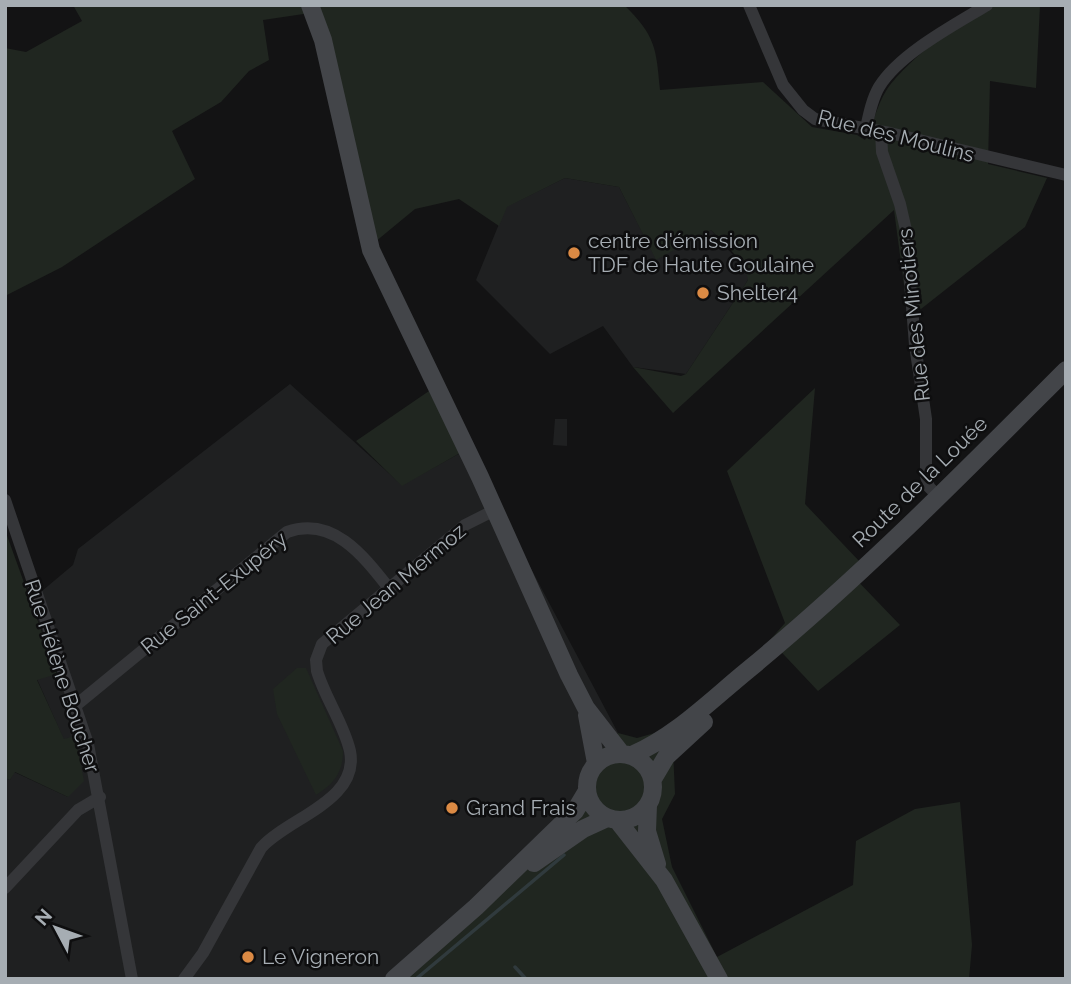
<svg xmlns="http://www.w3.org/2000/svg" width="1071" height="984" font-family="Raleway,sans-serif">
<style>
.built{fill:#1f2021}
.green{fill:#202620}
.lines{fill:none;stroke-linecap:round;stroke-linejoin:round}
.stream{stroke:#303a3d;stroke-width:3.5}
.street{stroke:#353639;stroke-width:12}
.secondary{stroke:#434549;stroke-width:18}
.poi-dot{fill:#db8a44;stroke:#0e0e0f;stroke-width:2.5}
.labels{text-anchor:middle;stroke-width:5;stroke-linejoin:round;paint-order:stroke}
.street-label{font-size:21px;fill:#a6adb3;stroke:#0e0e0f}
.poi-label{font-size:21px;fill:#a6adb3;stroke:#0e0e0f;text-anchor:start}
</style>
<rect width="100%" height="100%" fill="#131314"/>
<path class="built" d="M565,178l54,9 37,72 55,-29 37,42v8l-62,94 -53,-7 -30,-41 -53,28 -74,-74 30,-73z
M290,384l112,101 71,-39 45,98 100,189 -32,34 -9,41 -193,171h-379v-201l5,2 4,-8 54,25 7,-60 -11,3 -27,-61 20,-6 -31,-87 9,-3 7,8 31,-26 5,-16z
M555,419h12v27l-14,-1z"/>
<path class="green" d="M73,5h551c32,31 32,43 36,85l103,-8 49,45 45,8 8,5c8,-15 12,-35 21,-49 17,-27 80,-78 111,-86 12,-3 30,0 43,0l-4,83 -46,-7 -2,83 59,14 -22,49 -104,82 -15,-9 -12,-90 -221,203 -40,-46 48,9 5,-2 62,-94c-2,-19 -25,-37 -37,-50l-55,30 -37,-73 -54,-9 -58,29 -8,19 -40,-27 -44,10 -40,33 -58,-230 -54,8 6,40 -20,11 -28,31 -49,29 23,48 -133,88 -57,29v-248l21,4 56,-31z
M815,388l-10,116 55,58 -10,11 50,52 -82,66 -48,-51 15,-17 -58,-152z
M429,391l31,62 -58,33 -46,-45z
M5,530l52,144 -20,6 27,59 11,-3 9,45 -16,16 -53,-25 -5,8 -5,-2z
M297,668h9l37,83c0,21 -9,33 -27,44l-39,-81 -4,-25z
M672,728l3,66 -13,25 10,48 45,90 136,-72 3,-44 59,-32 45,-7 12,143 -3,34h-585l193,-171 8,-41 33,-34 19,5z"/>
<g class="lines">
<path class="stream" d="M515,967l11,12
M416,979l148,-124"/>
<path class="street" d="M749,5l34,80 20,25 12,9 75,14 176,42
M866,128c3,-14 6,-29 13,-41 20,-33 75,-62 108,-82
M881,131l1,21 18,52 6,26 9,115 11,74v57l3,11 10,10
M5,500l83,244 44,235
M75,706l212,-174c45,-16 75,22 101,55
M5,888l73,-78 22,-13
M184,979l19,-26 58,-105c26,-30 99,-47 89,-97 -6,-27 -25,-53 -33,-80l-1,-11 6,-16 143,-119 30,-15"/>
<path class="secondary" d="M310,5l13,35 48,210 109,227 89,198 17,33 35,45
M587,715l9,48
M587 787a33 33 0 1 1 66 0a33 33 0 1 1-66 0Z
M632,755c45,-20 78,-54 116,-85 113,-93 215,-197 318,-300
M653,779l13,-22 38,-35
M648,805l-1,26 10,33
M617,820l47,60 55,99
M534,863l49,-34 24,-11
M394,979l82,-72 99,-96 12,-20"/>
</g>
<g class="poi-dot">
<circle cx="574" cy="253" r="7"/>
<circle cx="703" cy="293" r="7"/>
<circle cx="452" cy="808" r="7"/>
<circle cx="248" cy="957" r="7"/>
</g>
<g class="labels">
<g class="street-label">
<text transform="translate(896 136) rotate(14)" y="7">Rue des Moulins</text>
<text transform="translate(914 315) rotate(-96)" y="7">Rue des Minotiers</text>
<text transform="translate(920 482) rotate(-44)" y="7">Route de la Louée</text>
<text transform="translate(396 584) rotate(-40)" y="7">Rue Jean Mermoz</text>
<text transform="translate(214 593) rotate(-39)" y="7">Rue Saint-Exupéry</text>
<text transform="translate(62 676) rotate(72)" y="7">Rue Hélène Boucher</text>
</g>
<g class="poi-label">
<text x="588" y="248">centre d'émission<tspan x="588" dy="24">TDF de Haute Goulaine</tspan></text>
<text x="717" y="300">Shelter4</text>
<text x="466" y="815">Grand Frais</text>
<text x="262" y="964">Le Vigneron</text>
</g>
</g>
<rect width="1071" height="984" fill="none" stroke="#a6adb3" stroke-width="14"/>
<g transform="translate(56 928) rotate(311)" stroke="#0e0e0f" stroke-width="5" paint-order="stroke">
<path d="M0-5L12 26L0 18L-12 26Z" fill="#a6adb3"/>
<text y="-10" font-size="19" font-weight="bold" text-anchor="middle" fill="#a6adb3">N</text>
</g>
</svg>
